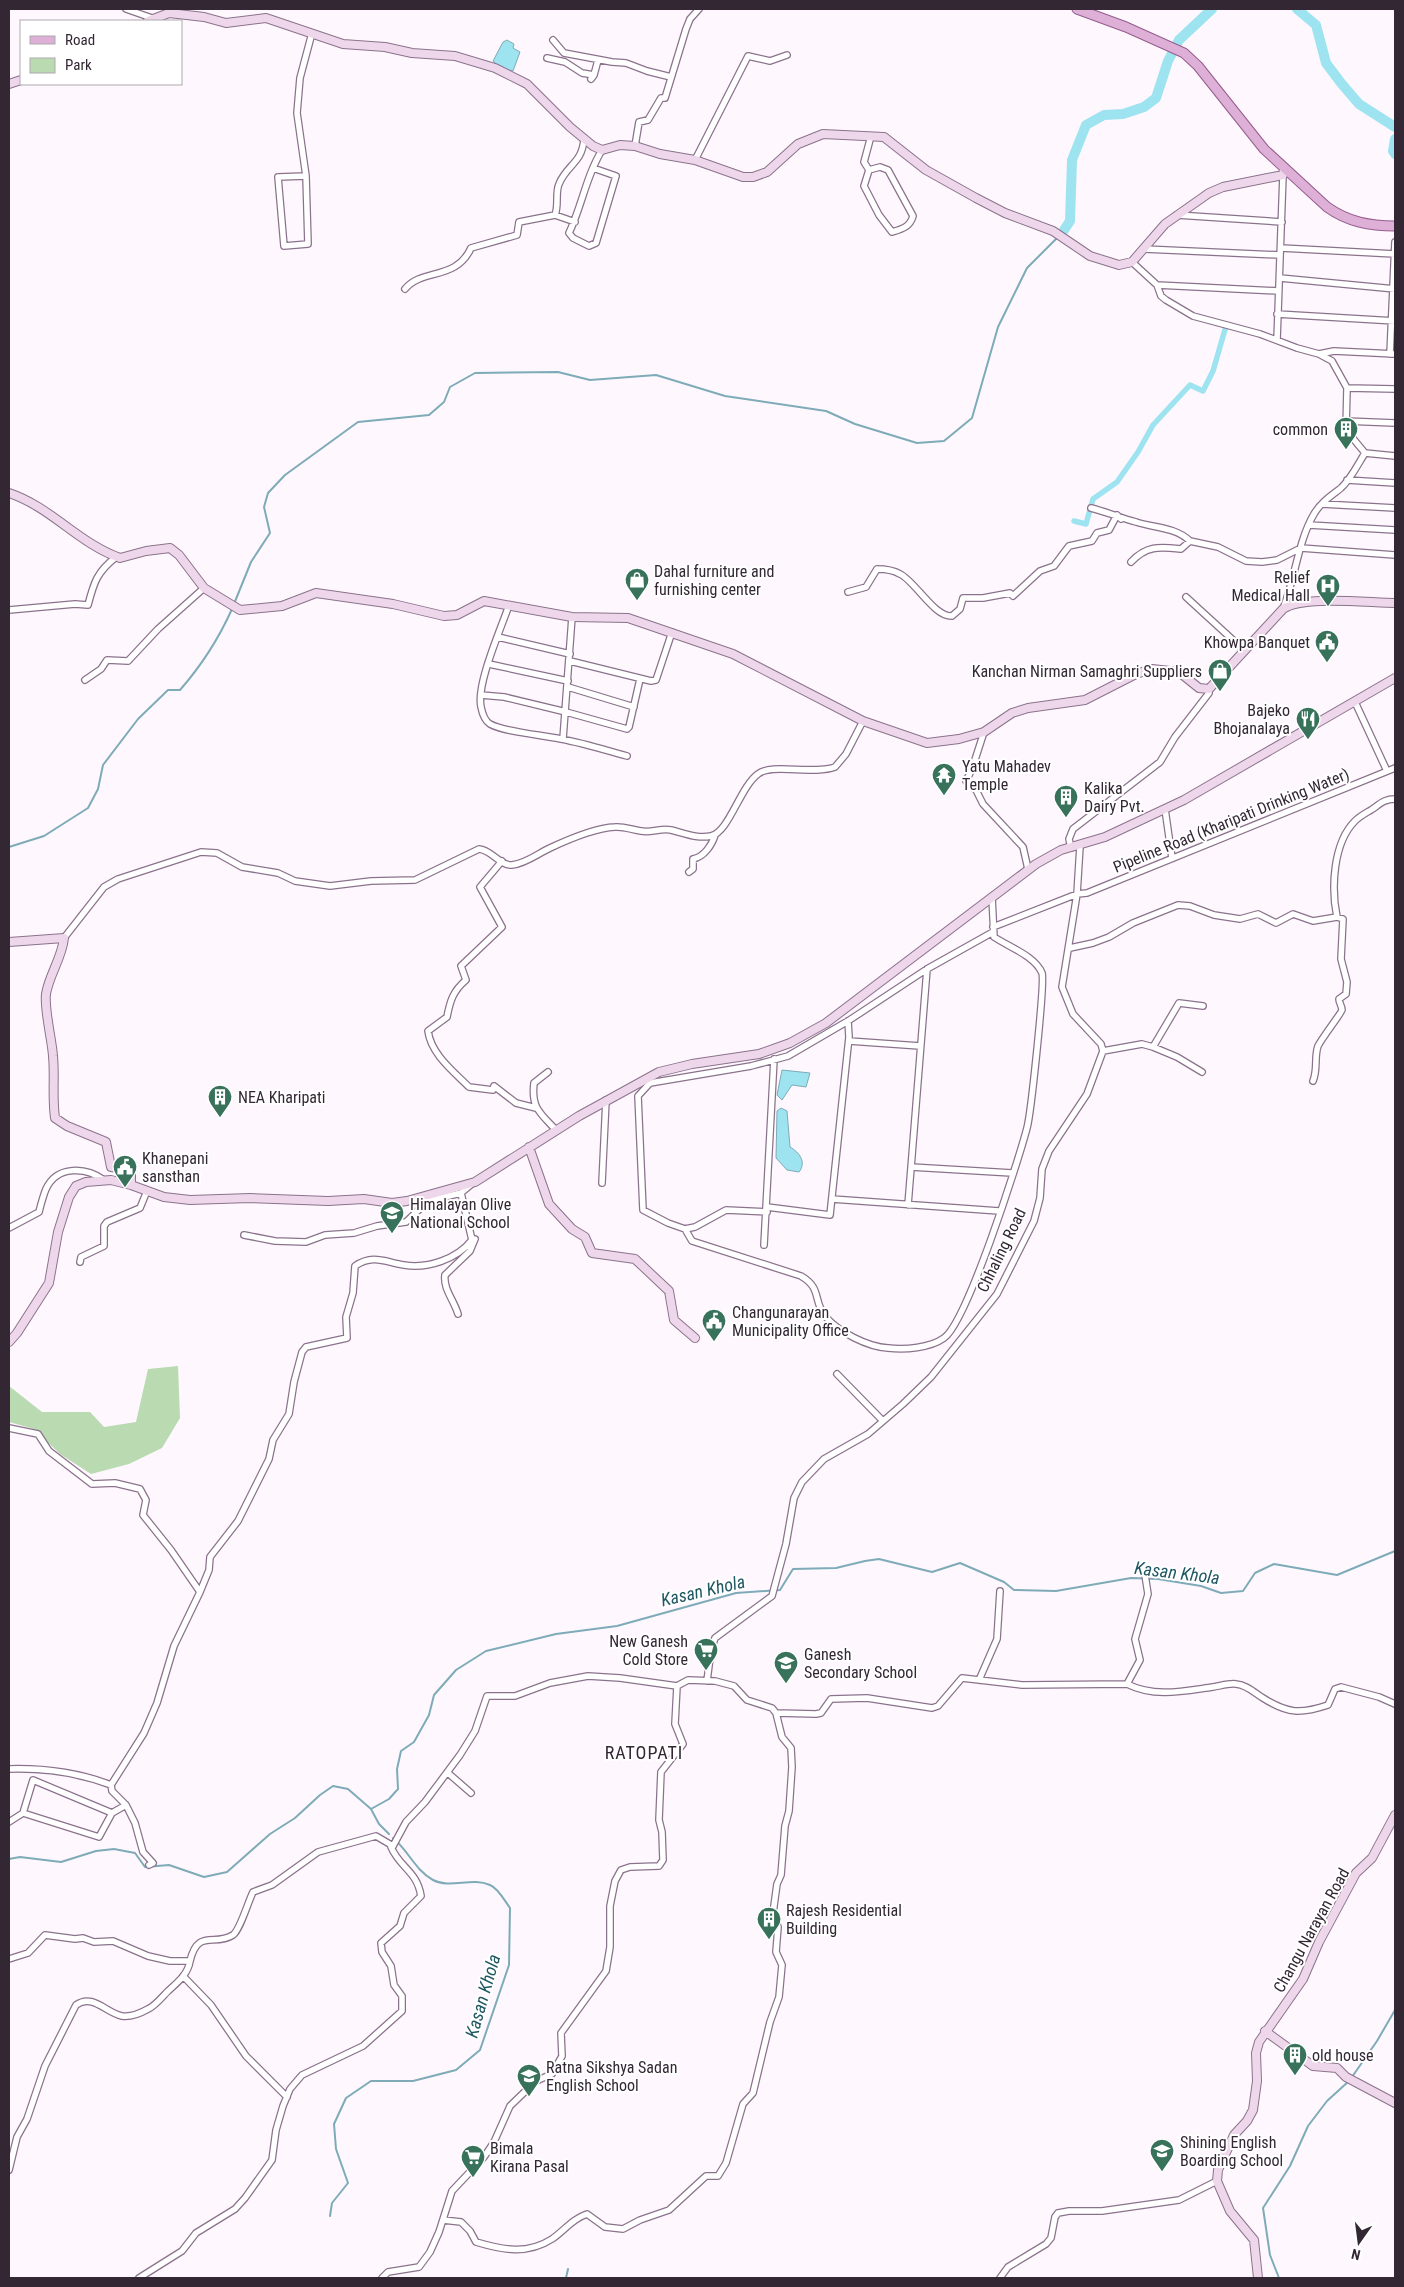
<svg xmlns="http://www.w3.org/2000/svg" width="1404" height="2287" font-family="'Roboto Condensed',sans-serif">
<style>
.green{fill:#badab2}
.water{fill:#9ee3f0;stroke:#7eabb7}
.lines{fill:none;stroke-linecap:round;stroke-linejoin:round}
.stream{stroke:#7eabb7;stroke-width:2}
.canal{stroke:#9ee3f0;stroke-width:5.5}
.river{stroke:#9ee3f0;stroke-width:10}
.street-casing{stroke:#8b728c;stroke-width:8}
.secondary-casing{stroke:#8b728c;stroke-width:10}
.primary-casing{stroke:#945d8c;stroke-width:11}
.street{stroke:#fff;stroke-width:5.5}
.secondary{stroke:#eed7eb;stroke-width:8}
.primary{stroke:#deafd7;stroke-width:9}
.labels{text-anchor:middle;stroke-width:4;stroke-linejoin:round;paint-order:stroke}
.poi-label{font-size:16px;fill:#322732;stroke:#fff;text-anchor:start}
.street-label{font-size:16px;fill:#322732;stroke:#fff}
.water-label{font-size:18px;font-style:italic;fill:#1f5862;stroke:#fff}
.neighbourhood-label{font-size:18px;letter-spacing:1px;fill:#322732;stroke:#fff}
</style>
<rect width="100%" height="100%" fill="#fef8fe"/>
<path class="green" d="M178,1366l2,52 -18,30 -33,16 -38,10 -31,-20 -26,-25 -25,-7v-36l33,26h48l14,15 32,-5 12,-53z"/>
<path class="water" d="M507,40l7,4 -1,4 7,4 -7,19 -12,-3 -8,-7 10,-19z
M782,1070l28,3 -4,14 -14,-2 -10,15 -5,-5z
M781,1108l6,3 3,36c9,5 17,15 9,25l-12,-2 -11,-12 1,-47z"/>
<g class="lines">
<path class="stream" d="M234,604l17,-42 19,-29 -6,-26 4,-14 17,-18 73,-53 71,-7 15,-13 6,-15 25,-14 83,-1 32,8 66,-5 69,21 101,15 29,13 62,19 27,-2 28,-23 26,-91 29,-59 31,-31
M9,847l35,-11 44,-28 10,-19 5,-24 35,-46 30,-29h12c21,-24 39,-52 52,-81
M371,1809l18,-10 9,-10 -1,-20 4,-18 13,-9 15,-27 5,-20 22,-25 30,-19 70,-17 61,-8 119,-33 44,-3 13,-21 43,-1 29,-7 14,-2 53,13 28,-9 44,19 10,8 42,1 75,-13 27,1 43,7 20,7 22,-2 12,-18 19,-9 63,11 58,-24
M9,1859l11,-2 41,5 35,-11 18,-2 21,4 10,14 24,-2 35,12 23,-5 43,-38 25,-16 25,-23 13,-9 15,3 23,20 8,15 10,10
M1352,2077l25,-36 18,-31
M330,2216l2,-13 16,-20 -12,-34 -2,-25 12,-26 25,-17h42l43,-11 24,-20 29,-85 1,-57c-5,-7 -12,-20 -20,-23 -18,-8 -40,4 -57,-5 -18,-10 -25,-30 -40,-42
M566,2278l2,-9
M1279,2278l-9,-23 -7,-47 27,-42 18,-40 19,-25 22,-20"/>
<path class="canal" d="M1074,521l12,3 7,-25 24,-17 21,-30 15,-27 37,-40 13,6 10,-20 13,-45"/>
<path class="river" d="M1297,9l19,16 10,38 15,20 18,21 36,23
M1395,139l-2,12 2,3
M1064,230l6,-9 2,-61 14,-35 18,-10 19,-1 21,-7 12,-9 12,-37 11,-21 33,-31"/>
<defs>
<path id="street" d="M126,9l26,9
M553,40l11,13 48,9 14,1 21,8 24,6
M547,58l18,4 17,11 12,2 -3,4
M594,75l4,-15
M635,146l4,-24 9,-2 13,-22h4l21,-69 4,-10 9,-10
M695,160l53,-104 22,5 17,-6
M593,168l23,8 -20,67 -7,3 -16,-8 -4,-5c13,-27 17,-57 33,-83
M869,170l11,-3 8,3 25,46c-3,11 -11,13 -21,16l-13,-17 -15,-29 5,-16 -5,-8 7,-26
M306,176l-28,1 6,69 24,-2 -2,-68 -9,-63 3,-35 12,-45
M555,215l20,7
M1177,215l105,7
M1281,248l114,6
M1144,249l136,6
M1132,262l25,23 4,11 5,4 27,16 67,18 37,14 22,6 13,7 15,27 -1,42 19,23 30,3
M1280,278l115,11
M1157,285l121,6
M405,289c17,-21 51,-8 66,-41l46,-13 2,-13 36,-7c4,-10 0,-22 4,-31 8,-20 23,-20 25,-45
M1277,314l118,7
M1277,340l6,-165
M1319,354l15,-3 61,3
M1390,354l5,-112
M1347,388l48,1
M1345,421l50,2
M1347,480l48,3
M1322,504l73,4
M1091,508c16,4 30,10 45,14 19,6 39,5 54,19
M1309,525l86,5
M1131,562c16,-17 29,-15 50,-13l9,-8 28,6 28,14 16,1 15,-2 24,-12 94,7
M848,592l18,-5 11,-18c7,0 16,1 23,5 15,7 34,43 52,42l8,-7 3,-11h20l27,-5 3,3 27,-25 14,-5 15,-20 23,-5 5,-8 12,-3 8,-15 4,4
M1186,597l59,54
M509,605c-8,24 -33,79 -28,102 1,5 4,14 9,17 14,8 53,11 71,15 22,4 44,11 66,17
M1283,609c12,-30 15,-68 31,-95 7,-12 17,-18 27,-26 10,-9 17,-24 24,-35
M9,610l66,-6 13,1c6,-23 9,-33 28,-48
M498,637l72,17
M570,661l81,20 5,-1 16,-48
M489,664l79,17
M85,680l16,-11 6,-9 21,1 30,-32 46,-41
M568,687l66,20
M481,695l23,2 62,15 61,17 2,-2 11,-48
M1355,702l32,69
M984,732l-12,37 -6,12 10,9 7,14 40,43 5,22
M563,739l9,-122
M1165,809l7,49
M1071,848l-2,-9 4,-10 87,-67 15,-25 34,-44v-4
M502,861l-22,26 22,40 -41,39 5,14c-13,11 -16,21 -19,37l-19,14c3,23 25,40 41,56l24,3 1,-4 22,17 20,5
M689,872l4,-3v-10c11,-2 19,-14 22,-24
M993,927l84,-33 10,-1 308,-125
M64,938l40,-51 14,-8 83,-27 16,1 25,14 36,6 17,8 35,5 41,-5 44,-1 64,-31c13,1 21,17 33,16 13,-1 27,-12 38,-17 17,-8 46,-20 65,-21 9,-1 17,3 26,4 10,2 20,-3 30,-1 13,3 26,9 40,6 18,-4 29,-49 47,-62 13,-11 55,1 77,-7l11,-13 17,-33
M1070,948l23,-5 16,-6 24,-14 45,-18 12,1 24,9 26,4 18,-5 18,9 17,-9 20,7 24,-4
M849,1041l71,5
M1153,1047l26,-44 24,3
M1103,1051l39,-7 11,3 24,10 25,15
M548,1072l-14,11c-3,25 6,30 22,47
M1313,1081c5,-12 1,-24 5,-35 4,-8 24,-34 24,-36 0,-4 -3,-7 -3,-11l7,-5 1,-12 -6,-23 2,-40 -6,-2c-6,-29 -4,-74 18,-96 5,-5 11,-8 16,-11 9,-6 13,-11 24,-11
M911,1167l101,6
M602,1183l4,-83
M832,1199l167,12
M908,1205l19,-236
M767,1207l63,8 19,-178 -1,-16
M767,1212l-41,-2 -31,17 -10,2 -17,-6 -25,-13 -5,-114 12,-13 101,-17 37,-10 60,-35 79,-52 66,-37
M9,1228l30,-16c2,-8 4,-16 7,-23 11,-24 40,-22 58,-9
M685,1229l7,12 109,35c21,12 12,25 24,40 13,16 43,31 63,32 17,2 42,0 56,-10 23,-16 74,-176 83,-210 4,-15 18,-146 15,-155 -7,-17 -33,-26 -48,-36l-2,-40
M244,1235l31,6 31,1 19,-7 29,-2 23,-7 29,-4 22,-21 33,-8
M764,1245l10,-186
M80,1262l1,-5 23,-11v-20l3,-4 33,-14 7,-17
M458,1314c-4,-14 -15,-25 -13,-39l25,-24 5,-12
M837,1374l46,47
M9,1428l29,6 11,17 43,33 23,-1 25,6 6,11 -3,15 28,35 29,42 -26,54 -17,57 -13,30 -33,52 1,6 14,14 -14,8
M200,1592l9,-22 1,-13 28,-36 31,-62 4,-19 16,-26 5,-32 8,-30 4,-5 41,-9 -1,-21 7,-24 2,-27c18,-12 30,-4 49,-1 24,4 53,-6 68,-25l-11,-47 12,-10
M979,1680l18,-41 3,-48
M707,1681l4,-31 4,-12 57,-42 14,-52 8,-46 8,-16 22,-23 44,-25 35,-30 28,-27 66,-83 37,-73 6,-23 2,-29 7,-18 38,-57 16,-43 -2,-7 -28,-30 -11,-27 15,-93 3,-48
M1127,1684l13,-24 -5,-21 13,-45 -3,-19
M9,1769c36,-1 68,3 102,16
M448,1773l23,20
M126,1805l9,18 8,29 10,11 -4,2
M9,1822l14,-9 10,-33 79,33 -13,24 -76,-24
M9,1959l19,-6 17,-18 30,4 8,-1 11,4 19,-1 35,15 22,5h20c8,-33 24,-14 43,-26 7,-5 15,-33 20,-43l19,-7 46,-33 58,-16 17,10 13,-24 19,-20 35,-47 15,-24 12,-35h28l35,-13 38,-7 32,2 57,8 11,-6 27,1 19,5 13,14 25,8 4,5 40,1 5,-1 10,-14 36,-1 65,10 6,-2 24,-28 60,7 105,-1c28,14 57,7 86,3 7,-1 16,-4 23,-3 11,1 19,9 27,14 25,16 38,16 65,7l7,-16 6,-2 38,10 16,7
M183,1976l28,29 35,51 41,41
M9,2170l8,-33 10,-18 18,-53 31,-61c17,-12 30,8 46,11 8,1 19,-3 26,-7 7,-3 14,-12 20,-18 10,-9 20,-17 22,-30
M443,2220l18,2 9,9 6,11c27,8 51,13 76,-3 13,-9 20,-20 35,-25l18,13 18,2 17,-9 29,-10 37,-34h12l8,-13 17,-59 10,-11 17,-71 9,-25 3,-32 -6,-13 2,-25 -5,-14 4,-29 4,-9 4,-49 4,-15 3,-44 -1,-19 -9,-11 -6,-24
M139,2278l43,-27 14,-18 39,-24 10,-11 27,-38 4,-30 7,-24 7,-17 12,-14 61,-29 39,-35v-15l-8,-11 -3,-19 -9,-14 -1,-9 19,-17 4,-13 17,-17c-4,-25 -21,-28 -30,-49l2,-1
M382,2278l6,-6 31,-5 11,-15 9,-20 13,-41 32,-34 10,-15 16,-36 26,-25 16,-7 10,-18 -1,-23 45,-62 4,-24v-41l5,-25 6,-11 9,-3 29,-1 4,-6 -1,-28 -3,-12 2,-48 22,-28 -8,-20 2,-38
M1000,2278l8,-11 38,-23 5,-6 4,-21 3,-4 11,-2h33l77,-11 38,-19"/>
<path id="secondary" d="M148,21l21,-8 35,4 22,6 40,-5 77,26 42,3 27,6 43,3 40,12 32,16 43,43 23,19 9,4 18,-5 15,1 25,8 35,6 48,17h10l14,-5 31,-28 25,-10 61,3 42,33 50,28 29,15 48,18 37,25 29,9 13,-3 33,-38 44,-31 14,-6 60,-12 1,-6
M9,84l12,-4
M9,493c42,14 69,50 111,65l26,-7 24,-3 9,7 25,33 36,22 42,-4 34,-13 77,11 51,12 13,-1 27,-14 88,16 56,1 105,36 130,67 64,22 32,-4 25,-7 28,-19 16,-5 57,-8 51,-26 16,-5 27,3 20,16 10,1 74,-80c19,-14 87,-6 112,-6
M9,942l55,-4c-2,20 -15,37 -18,56 -2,15 6,46 7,62 2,22 -1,40 2,62l12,8 39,16 5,25 20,3v15
M529,1147l20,57 23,25 13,8 7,16 43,6 34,32 5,29 21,18
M9,1342l8,-9 32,-50 9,-51 11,-35 7,-11 10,-4 25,-2 20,5 33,12 26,3 60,-2 78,3 36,-2 28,4 15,-2 68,-19 104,-66 80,-44 33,-8 67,-10 31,-11 36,-20 210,-159 25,-14 44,-13 79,-37 211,-122
M1265,2031l48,35 24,2 9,9 49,26
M1258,2278l-4,-38 -24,-29 -13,-30 1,-11 16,-35 13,-14 6,-11 4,-29 -1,-28 3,-11 44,-63 16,-37 37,-69 16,-15 23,-43"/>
<path id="primary" d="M1077,9l49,18 58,26 14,13 66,83 63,58c21,15 43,19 68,19"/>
</defs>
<use href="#street" class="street-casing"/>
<use href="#secondary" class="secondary-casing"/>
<use href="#primary" class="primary-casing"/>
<use href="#street" class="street"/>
<use href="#secondary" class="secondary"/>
<use href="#primary" class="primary"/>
</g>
<defs>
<symbol id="building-pin" viewBox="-11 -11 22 30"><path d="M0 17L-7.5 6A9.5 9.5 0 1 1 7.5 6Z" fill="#38725b" stroke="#fff"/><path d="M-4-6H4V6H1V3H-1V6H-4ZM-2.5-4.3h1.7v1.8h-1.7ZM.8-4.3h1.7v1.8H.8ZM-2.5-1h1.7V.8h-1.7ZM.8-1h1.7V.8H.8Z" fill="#fff"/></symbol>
<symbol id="shop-pin" viewBox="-11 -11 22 30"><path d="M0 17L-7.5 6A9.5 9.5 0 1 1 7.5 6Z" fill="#38725b" stroke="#fff"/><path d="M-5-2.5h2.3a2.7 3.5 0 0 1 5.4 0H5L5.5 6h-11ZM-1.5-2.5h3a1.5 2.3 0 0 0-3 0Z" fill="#fff"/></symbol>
<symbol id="hospital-pin" viewBox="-11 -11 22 30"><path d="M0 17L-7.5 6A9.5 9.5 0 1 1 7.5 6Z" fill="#38725b" stroke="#fff"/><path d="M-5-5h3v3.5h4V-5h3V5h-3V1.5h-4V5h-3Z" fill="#fff"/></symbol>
<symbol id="civic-pin" viewBox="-11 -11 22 30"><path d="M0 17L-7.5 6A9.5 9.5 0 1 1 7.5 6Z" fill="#38725b" stroke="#fff"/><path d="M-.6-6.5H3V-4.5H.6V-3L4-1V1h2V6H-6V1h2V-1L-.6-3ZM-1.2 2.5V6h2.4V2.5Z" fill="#fff"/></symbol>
<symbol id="restaurant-pin" viewBox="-11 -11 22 30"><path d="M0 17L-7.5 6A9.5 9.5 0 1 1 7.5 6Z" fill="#38725b" stroke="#fff"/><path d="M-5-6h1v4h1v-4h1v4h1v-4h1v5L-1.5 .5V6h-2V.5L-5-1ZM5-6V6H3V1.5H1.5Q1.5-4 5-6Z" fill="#fff"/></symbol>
<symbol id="temple-pin" viewBox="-11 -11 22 30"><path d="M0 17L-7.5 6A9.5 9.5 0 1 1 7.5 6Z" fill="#38725b" stroke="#fff"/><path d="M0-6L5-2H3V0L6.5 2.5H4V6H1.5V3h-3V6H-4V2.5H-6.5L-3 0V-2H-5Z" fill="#fff"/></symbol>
<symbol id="school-pin" viewBox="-11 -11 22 30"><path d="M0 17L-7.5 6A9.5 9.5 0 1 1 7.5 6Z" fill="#38725b" stroke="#fff"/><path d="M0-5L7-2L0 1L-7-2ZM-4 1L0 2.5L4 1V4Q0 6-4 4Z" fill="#fff"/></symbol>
<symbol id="supermarket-pin" viewBox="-11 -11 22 30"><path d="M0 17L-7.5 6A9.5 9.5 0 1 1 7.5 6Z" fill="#38725b" stroke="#fff"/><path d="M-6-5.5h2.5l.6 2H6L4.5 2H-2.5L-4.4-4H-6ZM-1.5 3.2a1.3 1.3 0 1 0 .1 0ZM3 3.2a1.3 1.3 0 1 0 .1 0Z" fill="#fff"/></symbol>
</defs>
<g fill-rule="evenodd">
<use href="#building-pin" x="1332" y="415" width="28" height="38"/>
<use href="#shop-pin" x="623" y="566" width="28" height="38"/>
<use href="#hospital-pin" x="1314" y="572" width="28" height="38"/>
<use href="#civic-pin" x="1313" y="628" width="28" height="38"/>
<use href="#shop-pin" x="1206" y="657" width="28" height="38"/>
<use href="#restaurant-pin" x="1294" y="705" width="28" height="38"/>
<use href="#temple-pin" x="930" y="761" width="28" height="38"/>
<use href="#building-pin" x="1052" y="783" width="28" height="38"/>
<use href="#building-pin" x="206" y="1083" width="28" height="38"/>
<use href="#civic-pin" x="111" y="1153" width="28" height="38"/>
<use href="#school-pin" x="378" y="1199" width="28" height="38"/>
<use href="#civic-pin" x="700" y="1307" width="28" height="38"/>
<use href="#supermarket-pin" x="692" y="1636" width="28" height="38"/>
<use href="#school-pin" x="772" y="1649" width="28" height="38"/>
<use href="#building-pin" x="755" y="1905" width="28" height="38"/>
<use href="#building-pin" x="1281" y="2041" width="28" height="38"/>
<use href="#school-pin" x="515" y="2062" width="28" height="38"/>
<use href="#school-pin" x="1148" y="2137" width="28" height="38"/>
<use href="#supermarket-pin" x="459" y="2143" width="28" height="38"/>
</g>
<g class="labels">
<g class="poi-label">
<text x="1328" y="435" text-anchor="end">common</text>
<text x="654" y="577">Dahal furniture and<tspan x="654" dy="18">furnishing center</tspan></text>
<text x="1310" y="583" text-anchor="end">Relief<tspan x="1310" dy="18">Medical Hall</tspan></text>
<text x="1310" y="648" text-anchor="end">Khowpa Banquet</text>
<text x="1202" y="677" text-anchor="end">Kanchan Nirman Samaghri Suppliers</text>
<text x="1290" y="716" text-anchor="end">Bajeko<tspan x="1290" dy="18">Bhojanalaya</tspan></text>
<text x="962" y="772">Yatu Mahadev<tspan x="962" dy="18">Temple</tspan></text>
<text x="1084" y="794">Kalika<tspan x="1084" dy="18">Dairy Pvt.</tspan></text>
<text x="238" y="1103">NEA Kharipati</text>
<text x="142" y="1164">Khanepani<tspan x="142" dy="18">sansthan</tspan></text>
<text x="410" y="1210">Himalayan Olive<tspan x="410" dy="18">National School</tspan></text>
<text x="732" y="1318">Changunarayan<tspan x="732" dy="18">Municipality Office</tspan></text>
<text x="688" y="1647" text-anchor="end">New Ganesh<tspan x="688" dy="18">Cold Store</tspan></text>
<text x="804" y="1660">Ganesh<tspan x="804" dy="18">Secondary School</tspan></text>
<text x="786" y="1916">Rajesh Residential<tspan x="786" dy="18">Building</tspan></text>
<text x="1312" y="2061">old house</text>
<text x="546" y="2073">Ratna Sikshya Sadan<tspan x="546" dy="18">English School</tspan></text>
<text x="1180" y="2148">Shining English<tspan x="1180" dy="18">Boarding School</tspan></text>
<text x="490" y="2154">Bimala<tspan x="490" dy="18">Kirana Pasal</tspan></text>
</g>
<g class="street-label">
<text transform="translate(1231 820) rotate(-22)" y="6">Pipeline Road (Kharipati Drinking Water)</text>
<text transform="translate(1001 1250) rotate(-64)" y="6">Chhaling Road</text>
<text transform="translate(1311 1930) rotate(-61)" y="6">Changu Narayan Road</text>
</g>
<g class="water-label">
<text transform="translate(1177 1573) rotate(7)" y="6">Kasan Khola</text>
<text transform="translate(703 1591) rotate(-13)" y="6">Kasan Khola</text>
<text transform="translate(483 1996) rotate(-74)" y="6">Kasan Khola</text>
</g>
<g class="neighbourhood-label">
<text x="644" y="1759">RATOPATI</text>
</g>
</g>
<rect width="1404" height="2287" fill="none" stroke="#322732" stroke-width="20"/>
<rect x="20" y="20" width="162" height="65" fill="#ffffff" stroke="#ada9ad"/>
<rect x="30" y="36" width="25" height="8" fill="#deafd7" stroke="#ada9ad"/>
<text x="65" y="45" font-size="15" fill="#322732">Road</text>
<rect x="30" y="58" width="25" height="15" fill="#badab2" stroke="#ada9ad"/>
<text x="65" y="70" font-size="15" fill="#322732">Park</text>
<g transform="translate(1359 2242) rotate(194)" stroke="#ffffff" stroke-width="4" paint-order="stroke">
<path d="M0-4L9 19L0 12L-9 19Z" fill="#322732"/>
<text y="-8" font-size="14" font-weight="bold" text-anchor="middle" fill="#322732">N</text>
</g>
</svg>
